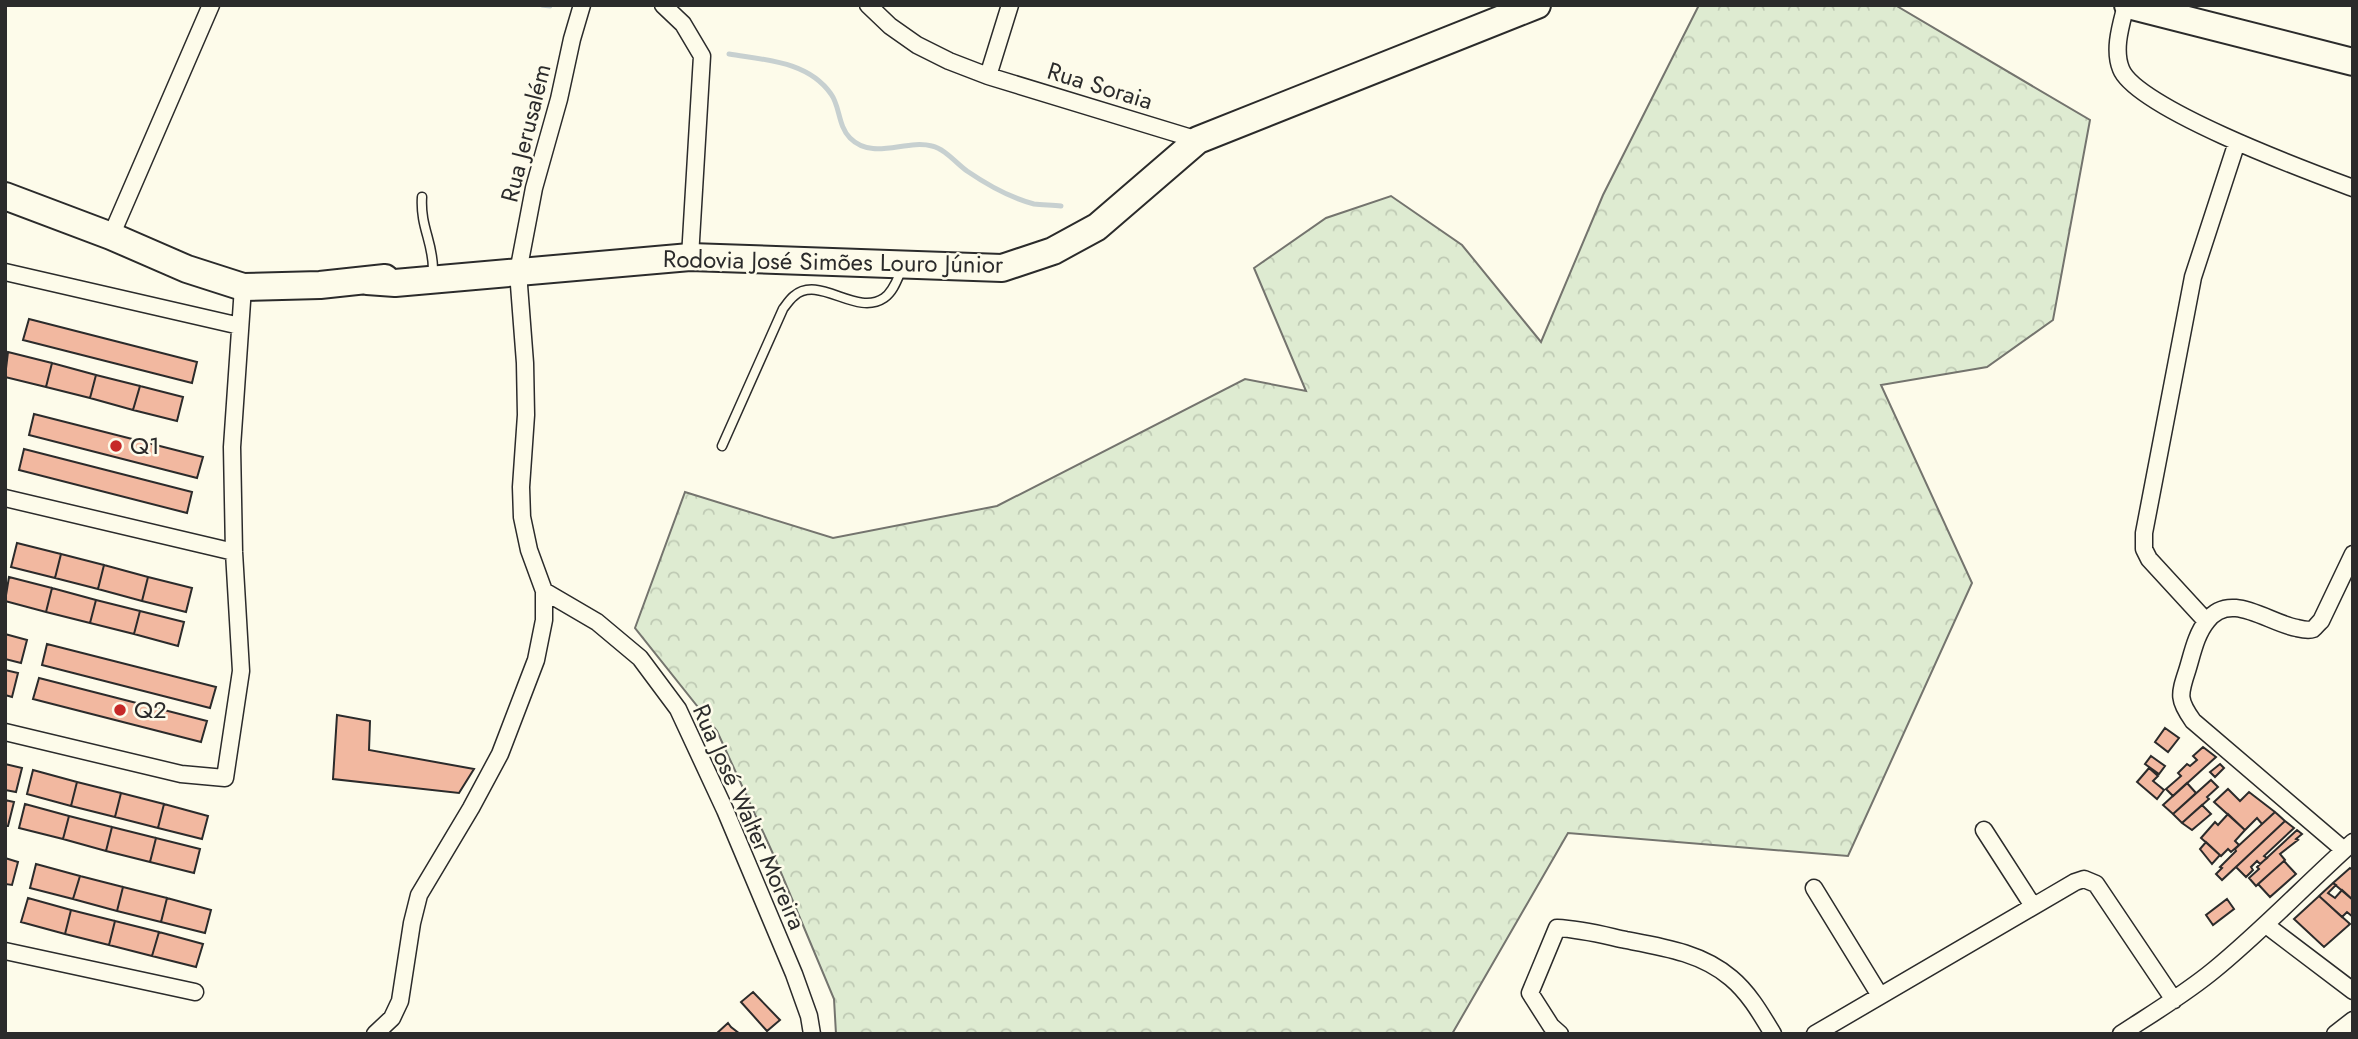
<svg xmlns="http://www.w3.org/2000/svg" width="2358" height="1039" font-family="Jost,sans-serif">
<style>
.forest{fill:url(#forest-crowns);stroke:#74746e;stroke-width:2}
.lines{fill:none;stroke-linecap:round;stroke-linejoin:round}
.stream{stroke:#c7d0d0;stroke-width:5}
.building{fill:#f2b8a0;stroke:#2b2b2b;stroke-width:2}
.lane-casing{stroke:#2b2b2b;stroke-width:11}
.street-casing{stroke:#2b2b2b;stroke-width:19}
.primary-casing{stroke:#2b2b2b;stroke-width:30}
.lane{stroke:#fdfbea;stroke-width:8}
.street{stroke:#fdfbea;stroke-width:16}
.primary{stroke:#fdfbea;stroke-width:26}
.poi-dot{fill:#c62828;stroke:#fdfbea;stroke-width:2.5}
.labels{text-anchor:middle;stroke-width:5;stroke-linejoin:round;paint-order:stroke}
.street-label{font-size:24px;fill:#2b2b2b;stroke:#fdfbea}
.poi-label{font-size:24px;fill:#2b2b2b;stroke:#fdfbea;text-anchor:start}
</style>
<defs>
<pattern id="forest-crowns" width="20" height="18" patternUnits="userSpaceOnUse" patternTransform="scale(1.75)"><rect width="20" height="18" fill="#deebd1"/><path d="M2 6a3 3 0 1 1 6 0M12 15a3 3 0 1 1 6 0" fill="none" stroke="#bfcab4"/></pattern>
</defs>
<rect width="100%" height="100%" fill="#fdfbea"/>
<path class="forest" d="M1699,5h196l195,115 -37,200 -66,47 -106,18 91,198 -124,273 -280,-23 -116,201h-616l-2,-35 -60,-143 -57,-125 -82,-103 50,-136 148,46 164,-32 248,-127 61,12 -52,-123 72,-50 65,-22 71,49 79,97 62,-147z"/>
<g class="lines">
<path class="stream" d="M542,5l8,1
M729,54c36,6 79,7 102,40 9,12 7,32 19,44 23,23 55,1 82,8 13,3 24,17 35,25 19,13 44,27 67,33 9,1 19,1 27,2"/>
</g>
<path class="building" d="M29,319l168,43 -5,21 -169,-43z
M8,352l44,11 -6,24 -41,-10z
M52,363l44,12 -6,23 -44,-11z
M96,375l44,11 -7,24 -43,-12z
M140,386l43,11 -6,24 -44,-11z
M34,414l169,43 -6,21 -168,-43z
M24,449l168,43 -5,21 -168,-43z
M17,543l44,11 -6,24 -44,-11z
M61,554l43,11 -6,24 -43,-11z
M104,565l44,12 -6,24 -44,-12z
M9,577l43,11 -6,24 -41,-11z
M148,577l44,11 -6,24 -44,-11z
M52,588l44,12 -6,23 -44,-11z
M96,600l44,11 -6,23 -44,-11z
M140,611l44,11 -6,24 -44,-12z
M5,634l22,6 -6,23 -16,-4z
M47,644l169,43 -6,21 -168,-43z
M5,670l13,3 -6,24 -7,-2z
M39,678l168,43 -6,21 -168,-43z
M337,715l33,6 -1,29 105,19 -15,24 -126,-14z
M2165,728l14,10 -11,14 -13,-10z
M2203,747l13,10 -43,39 -7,-7 15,-13 -3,-3 9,-9 3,2 7,-6 -4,-4z
M2151,756l14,10 -6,8 -14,-10z
M5,764l17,4 -6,24 -11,-2z
M2220,764l4,4 -9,9 -5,-5z
M2149,768l9,8 -5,5 11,9 -7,9 -20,-17z
M33,770l44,12 -6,24 -44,-12z
M2211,780l7,7 -11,10 2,2 -27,24 -9,-9z
M77,782l44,11 -6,24 -44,-11z
M2187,783l9,10 -23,21 -10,-9z
M2228,789l12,12 9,-9 26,20 -13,12 -5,-6 -12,12 -31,-28z
M121,793l43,11 -6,24 -43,-11z
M5,800l9,2 -6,24h-3z
M25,804l44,12 -6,23 -44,-11z
M164,804l44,12 -6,23 -44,-11z
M2202,805l9,9 -19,16 -10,-7z
M2275,812l10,9 -63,59 -6,-6 6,-6 -2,-1 16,-16 -1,-2z
M2228,814l17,16 -10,11 4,4 -8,7 -3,-3 -7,7 -20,-18 14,-16 3,3z
M69,816l43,11 -6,24 -43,-12z
M2285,821l9,7 -30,28 3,2 -7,6 -3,-3 -6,6 2,3 -7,7 -10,-10z
M112,827l44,11 -6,24 -44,-11z
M2297,830l5,4 -6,5 2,1 -18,14 5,6 -29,26 -7,-8 10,-9 -2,-2z
M156,838l44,11 -6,24 -44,-11z
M2206,842l14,13 -8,9 -12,-15z
M5,858l13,4 -6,23 -7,-1z
M2284,861l12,13 -26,23 -12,-13z
M36,864l44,12 -7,23 -43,-11z
M2350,868l3,2v30l-20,-17z
M80,876l43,11 -6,24 -44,-12z
M2333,883l3,2 -8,8 7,5 7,-8 11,10v17l-6,-5 -5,5 -23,-21z
M123,887l44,11 -6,24 -44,-11z
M2319,896l31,28 -26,23 -30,-28z
M28,898l43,12 -6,24 -44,-12z
M167,898l44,12 -6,23 -44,-11z
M2227,899l7,10 -21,16 -7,-10z
M71,910l44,11 -6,24 -44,-11z
M115,921l44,11 -7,24 -43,-11z
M159,932l44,12 -7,23 -44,-11z
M753,992l27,28 -13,11 -26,-29z
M728,1023l3,4 9,7h-24z"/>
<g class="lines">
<defs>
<path id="lane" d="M422,197c-2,31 12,46 11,75
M722,446l61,-137c3,-4 7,-10 11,-13 25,-22 62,21 90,2 9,-6 13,-18 17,-27"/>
<path id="street" d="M663,5l20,19 19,32 -12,201
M868,5l22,21 27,19 32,16 39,15 210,64
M2126,5c-5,20 -13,44 -5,64 15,39 189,103 232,119
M988,76l22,-71
M111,236l100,-231
M5,272l235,54
M5,498l229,54
M544,591l53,31 43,36 38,51 47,101 69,164 15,42 3,18
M2206,621l-57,-62 -5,-10v-16l49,-256 44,-135
M5,732l176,42 44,4 16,-107 -7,-119 -2,-105 11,-160
M1984,830l49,76
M2344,850l-151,-129c-15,-21 -14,-26 -6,-50 5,-16 9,-37 20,-50 23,-31 61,2 90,7 4,1 11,3 16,1 3,-2 5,-6 8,-8l32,-67
M1814,888l65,106
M2266,925l87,66
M5,951l190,41
M375,1034l17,-16 8,-17 12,-78 7,-28 52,-87 29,-54 36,-94 8,-40v-29l-15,-41 -7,-33 -1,-30 5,-72 -1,-52 -7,-91 16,-84 25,-89 13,-60 10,-34
M1560,1034l-9,-8 -21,-33 27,-65c24,1 46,7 69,12 37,7 76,13 105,38 18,15 30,36 42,56
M1815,1034l260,-152 9,-3 12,5 78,116
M2121,1034c32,-21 64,-40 93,-64 49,-40 92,-86 139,-128
M2335,1034l18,-14"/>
<path id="primary" d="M2128,5l225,57
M5,196l106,40 76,33 56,18 77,-2 65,-7
M367,281l28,2 295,-26 312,11 51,-17 44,-24 101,-87 339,-135"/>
</defs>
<use href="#lane" class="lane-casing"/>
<use href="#street" class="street-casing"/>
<use href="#primary" class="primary-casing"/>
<use href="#lane" class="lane"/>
<use href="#street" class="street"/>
<use href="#primary" class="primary"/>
</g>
<g class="poi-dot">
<circle cx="116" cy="446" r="7"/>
<circle cx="120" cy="710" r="7"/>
</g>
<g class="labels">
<g class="street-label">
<text transform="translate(1100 86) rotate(17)" y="8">Rua Soraia</text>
<text transform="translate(526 133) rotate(-76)" y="8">Rua Jerusalém</text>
<text transform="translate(833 262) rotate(1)" y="8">Rodovia José Simões Louro Júnior</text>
<text transform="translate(749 817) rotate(66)" y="8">Rua José Walter Moreira</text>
</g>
<g class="poi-label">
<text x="130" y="454">Q1</text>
<text x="134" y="718">Q2</text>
</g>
</g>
<rect width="2358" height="1039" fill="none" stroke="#2b2b2b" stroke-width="14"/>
</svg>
